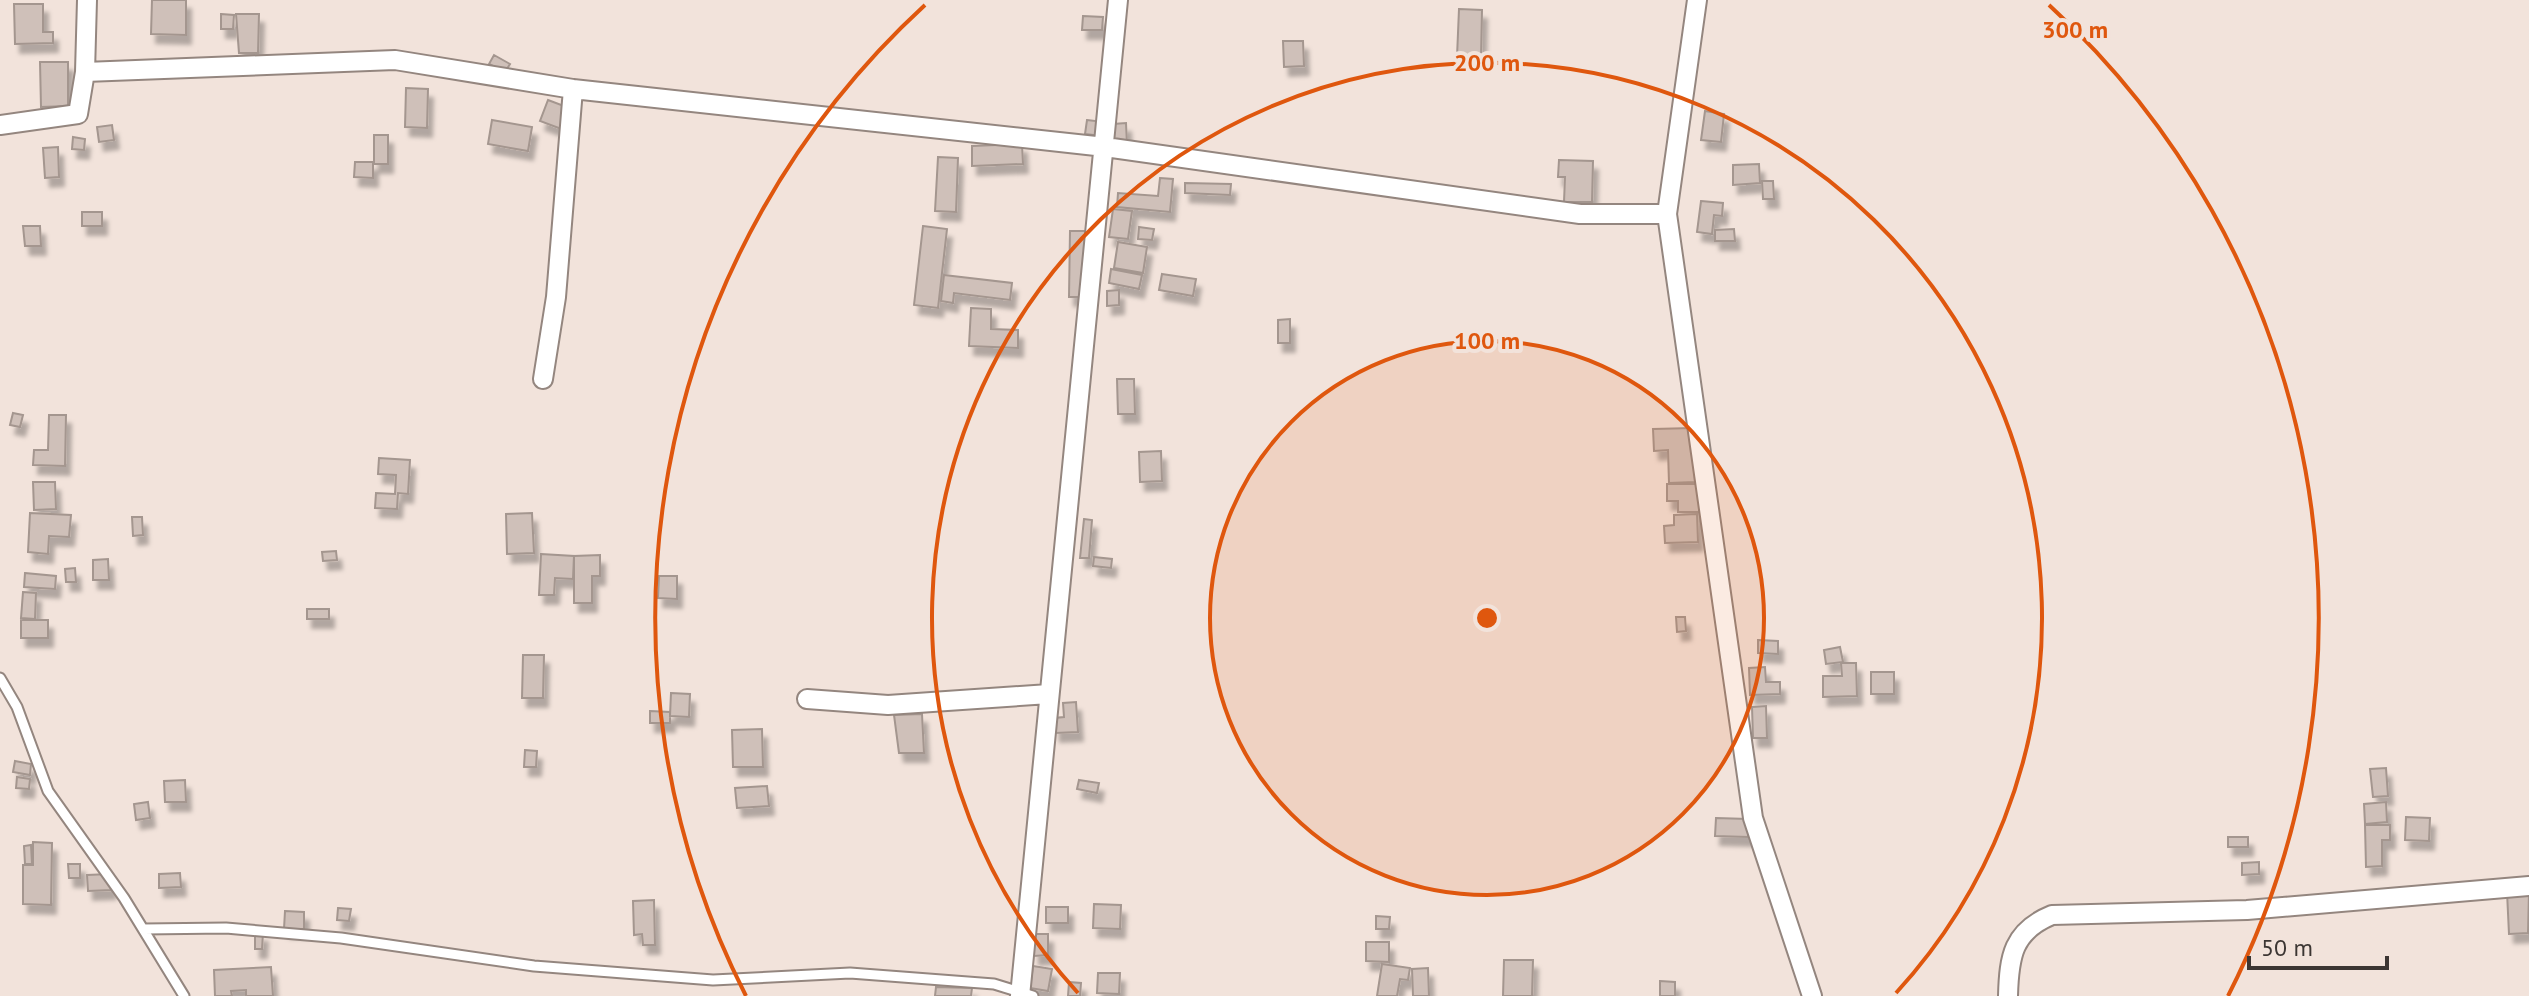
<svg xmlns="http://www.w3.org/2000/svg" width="2529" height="996" font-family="'PT Sans',sans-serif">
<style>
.building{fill:#cfc0b9;stroke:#a4968f;stroke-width:2;filter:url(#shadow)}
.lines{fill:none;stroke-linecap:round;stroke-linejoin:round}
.service-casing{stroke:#94867f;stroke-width:13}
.minor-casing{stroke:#94867f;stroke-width:22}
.service{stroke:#fff;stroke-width:9}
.minor{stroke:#fff;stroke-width:18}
.ring{fill:none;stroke:#df570e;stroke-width:4}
.centre{fill:#df570e;stroke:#f2e3db;stroke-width:4}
.ring-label{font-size:24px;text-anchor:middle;font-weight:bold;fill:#df570e;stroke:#f2e3db;stroke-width:8;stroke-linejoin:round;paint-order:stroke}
</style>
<defs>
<filter id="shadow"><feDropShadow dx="5" dy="9" stdDeviation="2" flood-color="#0004"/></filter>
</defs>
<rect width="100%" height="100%" fill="#f2e3db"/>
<path class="building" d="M152,0h34v35l-35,-1z
M14,4h29v28h10v11l-38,1z
M1459,9l23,1 -1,47h-24z
M221,14l13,1 -1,14h-12z
M236,14h23l-1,39h-19z
M1083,16l20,1 -1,13h-20z
M1283,41h20l1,25 -20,1z
M494,55l16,9 -5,8 -16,-8z
M40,62h28v44l-27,1z
M406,88l22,1 -1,39 -22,-1z
M548,100l24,9 -8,21 -24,-9z
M1705,111l19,3 -3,28 -20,-2z
M492,120l40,7 -4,24 -40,-7z
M1087,120l17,2 -2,14 -17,-2z
M1126,123l1,22h-13l-1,-21z
M112,125l2,15 -15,2 -2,-15z
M374,135h14v29h-14z
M73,137l12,2 -1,11 -12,-1z
M1022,144l1,20 -51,2v-20z
M58,147l1,30 -14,1 -2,-30z
M938,157l20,1 -2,54 -21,-1z
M1559,160l34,1 -1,41h-28l1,-25h-7z
M355,162h18v16l-19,-1z
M1759,164l1,19 -27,2v-20z
M1160,178l13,1 -3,33 -53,-5 1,-14 40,3z
M1762,181h11l1,18h-11z
M1185,183l46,1 -1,11 -45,-2z
M1701,201l22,2 -1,13 -8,-1 -2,19 -15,-2z
M1113,209l19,2 -4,28 -19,-2z
M82,212h20v14h-20z
M23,226h17l1,20h-16z
M923,226l24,3 -9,79 -24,-3z
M1139,227l15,2 -2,11 -14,-1z
M1734,229l1,12h-20v-11z
M1070,231h15l-1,66h-15z
M1118,242l29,5 -4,26 -29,-5z
M1111,269l31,6 -3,14 -30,-6z
M1162,274l34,5 -3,17 -34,-6z
M944,275l68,8 -2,17 -56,-7 -1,10 -12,-2z
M1119,290v15l-12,1v-15z
M971,308l20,1v20l27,1v18l-49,-2z
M1290,319v24h-12v-23z
M1117,379h17l1,35h-17z
M13,413l10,2 -3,12 -10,-2z
M49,415h17l-1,51 -32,-1 1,-15h14z
M1693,428l2,54 -26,1 -1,-33 -14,1 -1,-22z
M1161,451l1,30 -22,1 -1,-30z
M379,458l31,2 -2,34 -10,-1 -1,16 -22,-1 1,-15 19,1 1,-19 -18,-1z
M33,482h22l1,27 -22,1z
M1667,484h32v28h-21v-11h-11z
M30,513l41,2 -2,22 -20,-1 -1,18 -20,-2z
M532,513l2,40 -27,1 -1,-40z
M1697,514l1,28 -33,1 -1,-17 10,-1v-10z
M132,517h10l1,18 -10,1z
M1084,519l8,1 -3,38h-9z
M336,551l1,9 -14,1 -1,-9z
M541,554l33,2 -1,23 -18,-1 -1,17h-15z
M600,555v21h-8v27h-18v-47z
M1094,557l18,2 -1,9 -18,-2z
M108,559l1,21h-16v-20z
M75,568l1,14h-10l-1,-13z
M25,573l31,3 -1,13 -31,-2z
M659,576h18v23l-19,-1z
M23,592l13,1 -1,26 -14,-1z
M307,609h22v10h-22z
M1676,617h9l1,14 -9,1z
M21,620h27v18h-27z
M1758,640l20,1v13l-20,-1z
M1840,647l3,15 -17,2 -2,-14z
M523,655h21l-1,43h-21z
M1841,663h15l1,33 -34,1v-21h19z
M1765,667l1,15h14v12l-30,1 -1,-27z
M1871,672h23v22h-23z
M671,693l19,1 -1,23 -19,-1z
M1076,702l2,30 -23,1 -1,-15 10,-1 -1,-14z
M1766,706l1,32h-14l-1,-31z
M650,711l20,1v11h-20z
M922,714l2,39h-25l-5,-38z
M762,729l1,38h-30l-1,-37z
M525,750l12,1 -1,16h-12z
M15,761l16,3 -1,11 -17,-3z
M2386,768l2,28 -15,1 -3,-28z
M17,777l13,2 -1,10 -13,-1z
M185,780l1,22h-21l-1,-21z
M1079,780l20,3 -2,10 -20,-4z
M767,786l2,20 -32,2 -2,-20z
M148,802l2,16 -14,2 -2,-16z
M2386,802l1,20 -22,2 -1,-20z
M2406,817l24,1 -1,23 -24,-1z
M1716,818l32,1v18l-33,-1z
M2365,825h25v15h-8v26l-16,1z
M2228,837h20v10h-20z
M33,842l19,1 -1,62 -28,-1v-39h10z
M31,845l1,19h-7l-1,-18z
M2259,862v12l-17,1v-12z
M68,864h12v14h-11z
M180,873l1,14 -22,1v-14z
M110,874l1,16 -23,1 -1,-16z
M2529,891l-1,42 -19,1 -2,-42z
M654,900l1,45h-12l-1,-11 -8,1 -1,-34z
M1094,904l27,1 -1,24 -27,-1z
M1046,907h22v16h-22z
M338,908l13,1 -2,12 -12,-1z
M285,911l19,1v17h-20z
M1376,916l14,1 -1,12h-13z
M255,933h8l-1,16h-7z
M1033,934h15v21l-14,1z
M1366,942h23v20l-23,-1z
M1504,960h29l-1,36h-29z
M1382,964l28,4 -2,12 -8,-1 -3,17h-20z
M1033,966l19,3 -4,22 -18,-3z
M271,967l2,29h-27v-6l-15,1 1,5h-17l-1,-26z
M1428,968l1,28h-16l-1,-27z
M1098,973h22l-1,21 -22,-1z
M1660,981l15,1v14h-15z
M1069,982l12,1 -1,13h-12z
M936,987l36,1 -1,8h-36z"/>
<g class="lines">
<defs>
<path id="service" d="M0,678l17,29 31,84 76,107 60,98
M144,929l82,-1 115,10 193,28 179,14 137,-7 144,11 39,12"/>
<path id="minor" d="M1697,0l-30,214 86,604 59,178
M85,72l2,-72
M0,125l78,-11 7,-42 310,-12 178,29 532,58 475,67h87
M543,379l13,-82 17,-208
M807,699l81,6 161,-11
M1020,996l98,-996
M2008,996c1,-40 5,-65 44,-81l195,-5 282,-24"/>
</defs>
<use href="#service" class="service-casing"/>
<use href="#minor" class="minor-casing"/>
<use href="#service" class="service"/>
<use href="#minor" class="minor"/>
</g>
<circle cx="1487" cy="618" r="277" fill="#df570e" fill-opacity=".12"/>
<g class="ring">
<circle cx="1487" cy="618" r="277"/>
<path d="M1078 993A555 555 0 1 1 1896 993"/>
<path d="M746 996A832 832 0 0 1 925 5M2049 5A832 832 0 0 1 2228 996"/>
</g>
<circle cx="1487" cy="618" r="12" class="centre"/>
<g class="ring-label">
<text x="2075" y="38">300 m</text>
<text x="1487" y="71">200 m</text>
<text x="1487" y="349">100 m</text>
</g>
<path d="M2249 956v12h138v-12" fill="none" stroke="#3c3633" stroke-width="4"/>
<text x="2261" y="956" font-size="24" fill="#3c3633" stroke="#f2e3db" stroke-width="6" paint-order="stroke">50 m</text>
</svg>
